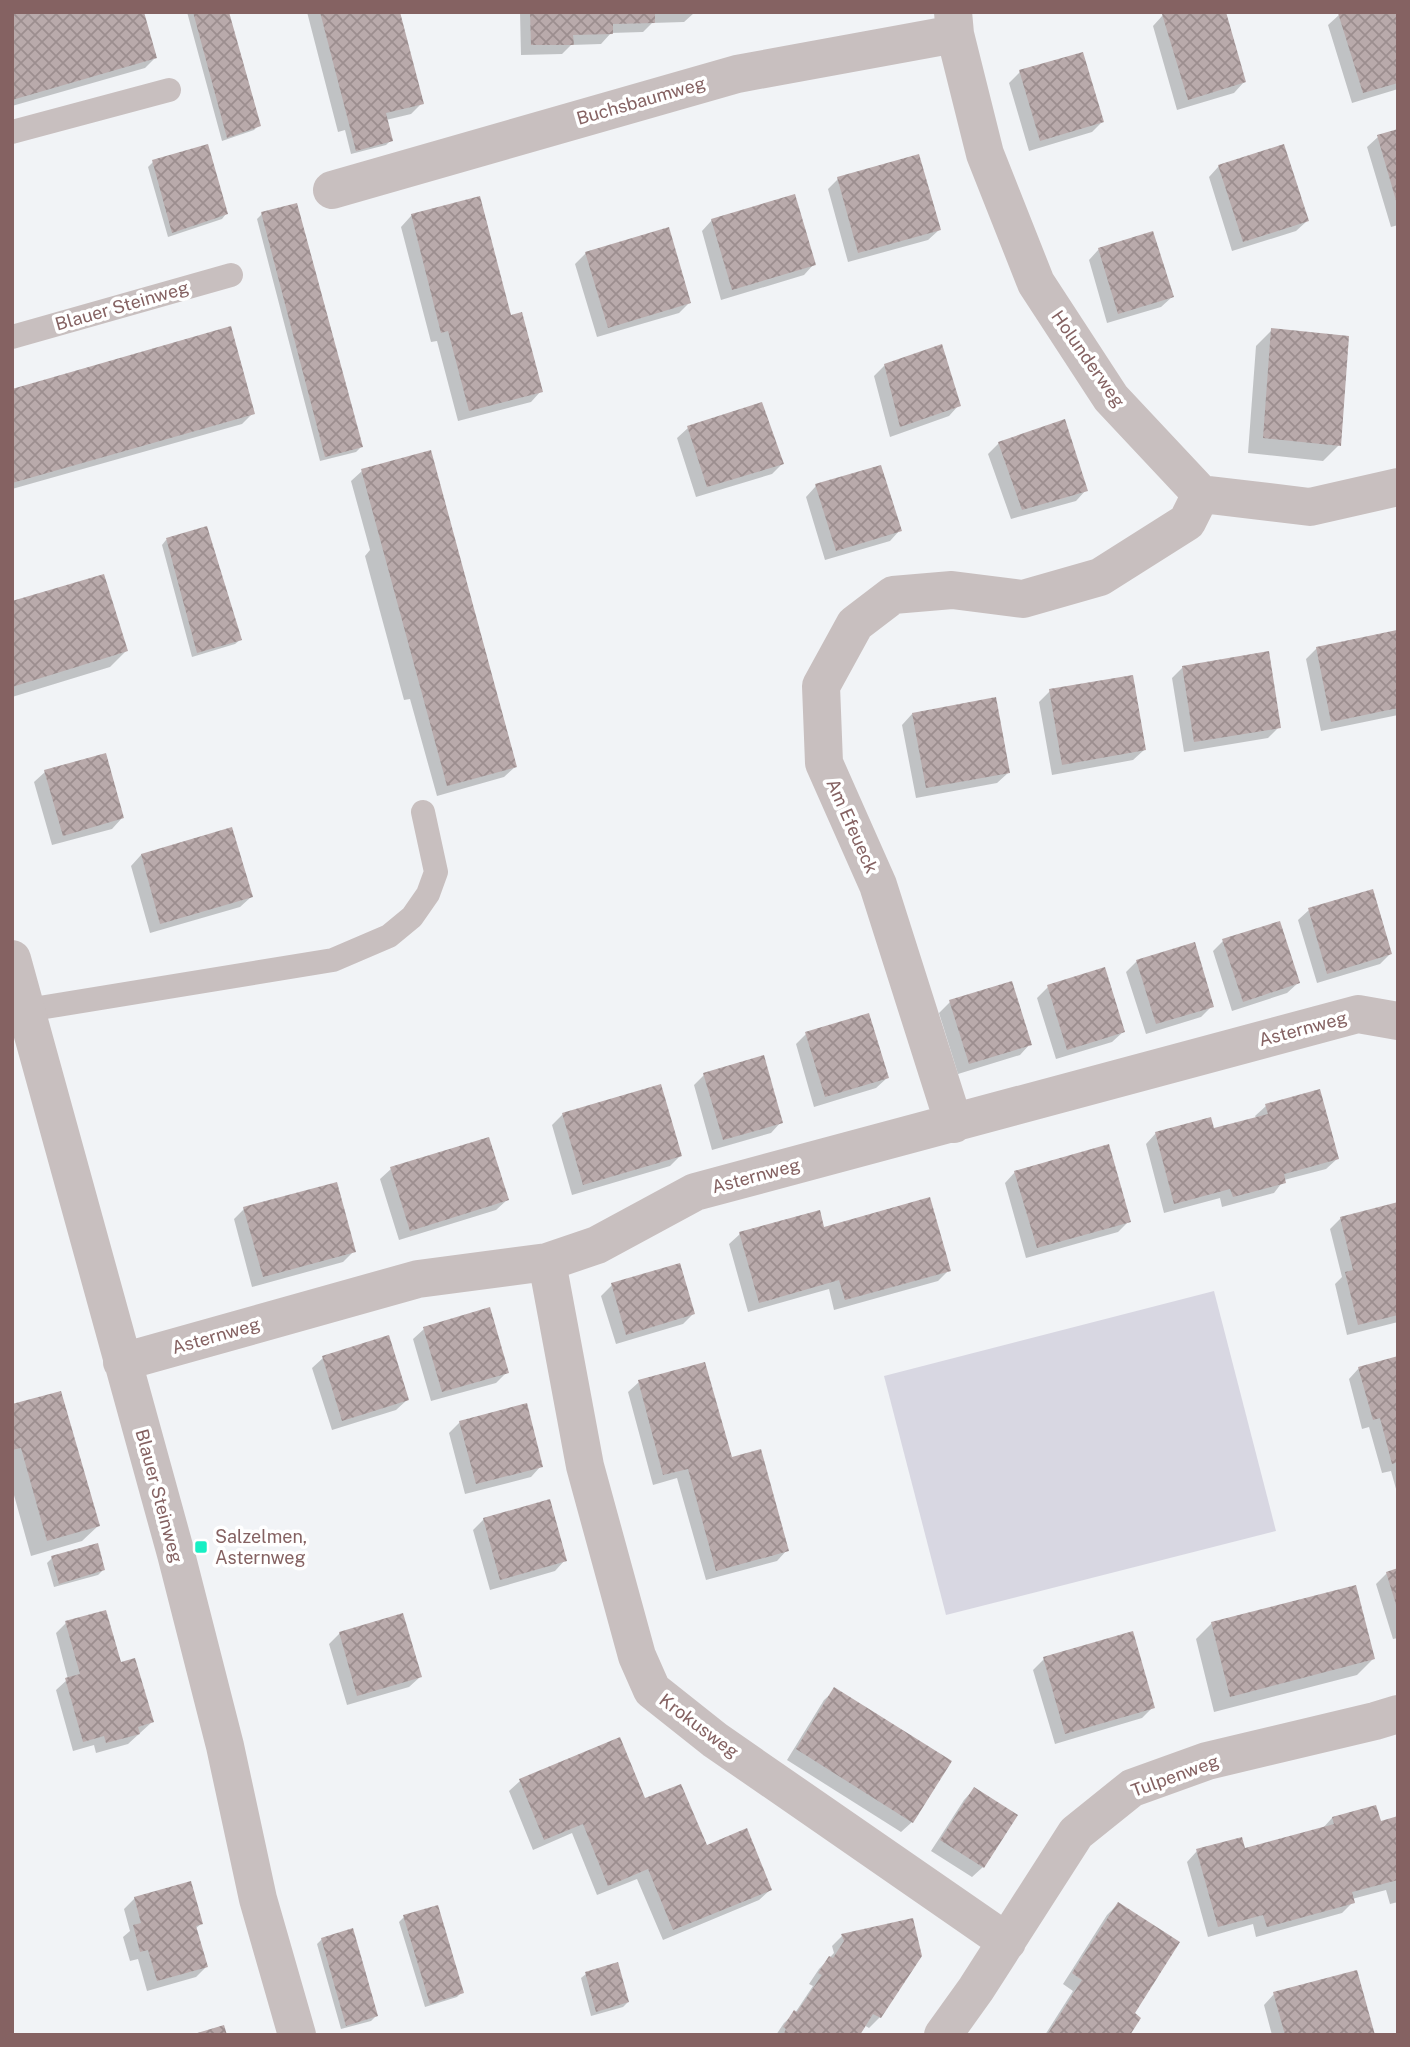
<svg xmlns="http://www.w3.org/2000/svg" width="1410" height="2047" font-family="'Public Sans',sans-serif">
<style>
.pitch{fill:#d8d7e2}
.shadow{fill:#0003}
.building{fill:url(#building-cross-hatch)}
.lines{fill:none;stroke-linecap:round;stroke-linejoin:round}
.service{stroke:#c8bfbf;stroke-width:24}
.minor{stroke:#c8bfbf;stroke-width:38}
.poi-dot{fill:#17efc4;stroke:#fff;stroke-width:2.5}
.labels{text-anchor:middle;stroke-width:7;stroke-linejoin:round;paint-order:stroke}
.street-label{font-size:18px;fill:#856262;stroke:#fff}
.poi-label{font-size:18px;fill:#856262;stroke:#fff;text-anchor:start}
</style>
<defs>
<pattern id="building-cross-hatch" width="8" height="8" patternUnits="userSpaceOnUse" patternTransform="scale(1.75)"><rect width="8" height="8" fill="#b9aaab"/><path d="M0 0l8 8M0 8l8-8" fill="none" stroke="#9c8e8f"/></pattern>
</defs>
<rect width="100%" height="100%" fill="#f1f3f6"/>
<path class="pitch" d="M1214,1291l62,240 -330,84 -62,-239z"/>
<path class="shadow" d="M187,12h40l32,113 -5,5 -32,11z
M307,12h91l24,91 -11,11 -25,6 5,20 -5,5 -35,9 -6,-24 -7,2z
M520,12h207l-33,1 -10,9 -32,1 -9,9 -32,1 -10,11 -30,1 -9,9 -41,1z
M1347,12h51v77l-46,14 -24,-78 11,-10z
M12,14l143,44 -10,10 -133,38z
M1163,15l81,67 -10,11 -57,17 -24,-84z
M1020,72l82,50 -10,10 -63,19 -20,-68z
M1398,131v94l-7,2 -24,-80 11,-10z
M153,162l73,52 -4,5 -54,18 -20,-70z
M1219,166l88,55 -11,10 -64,20 -23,-74z
M838,179l101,51 -11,10 -80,22 -20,-73z
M479,198l31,119 31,74 -10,11 -73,19 -21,-80 -6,1 -30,-115 10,-11z
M262,214l99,233 -5,5 -36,9 -63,-242z
M712,220l102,44 -10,11 -83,25 -19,-69z
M1099,249l73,48 -11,10 -54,16 -18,-63z
M586,253l103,50 -10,10 -82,24 -22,-73z
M1272,330l67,115 -16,16 -75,-8 8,-107z
M884,366l75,39 -10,11 -59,21 -16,-61z
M12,390l241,23 -11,11 -230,65z
M688,428l94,36 -10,10 -76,23 -19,-59z
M999,443l87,47 -10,11 -65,18 -23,-65z
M362,471l153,296 -11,10 -67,19 -27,-97 -6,1 -39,-144 5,-6 -19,-69z
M816,486l84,44 -10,11 -65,19 -19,-63z
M206,528l34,112 -5,4 -43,13 -30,-112 4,-5z
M12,603l114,48 -16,16 -98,30z
M1395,632l3,12v71l-77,16 -15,-72 11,-11z
M1183,667l96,60 -11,11 -84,14 -12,-74z
M1050,691l94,59 -11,10 -81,15 -13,-73z
M912,714l96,59 -11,10 -81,15 -14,-73z
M45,772l77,46 -10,11 -60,16 -18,-63z
M141,855l110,42 -11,10 -90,26 -19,-67z
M1309,910l81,44 -10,10 -63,19 -19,-63z
M1223,941l75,42 -11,10 -55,18 -19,-60z
M1137,961l75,45 -11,11 -55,17 -20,-62z
M1048,987l75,45 -11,10 -56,17 -19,-61z
M950,1002l80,42 -10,11 -62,19 -19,-61z
M806,1034l81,44 -11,10 -62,19 -18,-63z
M704,1075l77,47 -10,11 -59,17 -18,-65z
M1266,1106l71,53 -11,10 -42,11 -10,13 -52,14 -2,-9 -56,15 -18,-69 10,-11 57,-3 43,-12 -1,-2z
M563,1114l117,42 -10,10 -98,29 -20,-70z
M391,1169l116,31 -11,10 -97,30 -19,-61z
M1015,1172l114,49 -11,11 -92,26 -21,-75z
M1398,1204v118l-51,13 -12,-51 7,-7 -12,-48 11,-11z
M244,1209l110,42 -11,11 -91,25 -18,-68z
M823,1229l126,41 -11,11 -104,29 -5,-21 -81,23 -19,-68 11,-10z
M612,1285l81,29 -10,10 -67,20 -15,-48z
M424,1329l83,43 -11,11 -65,18 -18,-62z
M323,1358l84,42 -11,10 -64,20 -20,-62z
M1398,1358v138l-7,-25 -9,2 -13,-46 -7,2 -13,-50 10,-11z
M639,1382l148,168 -10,11 -71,19 -29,-102 -24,7 -25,-93z
M12,1406l86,120 -16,15 -51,15 -19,-68z
M460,1422l81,44 -10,11 -66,17 -16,-61z
M484,1519l81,41 -10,11 -65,19 -17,-60z
M52,1558l51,12 -5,5 -44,12 -7,-24z
M1398,1570v68l-5,1 -17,-55 11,-11z
M66,1623l53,41 33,58 -24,22 -32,9 -2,-8 -21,6 -17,-61 12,-11 -12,-46z
M1212,1623l161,36 -16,16 -143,37 -18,-73z
M340,1633l80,44 -11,10 -62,18 -18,-61z
M1044,1659l109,48 -11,11 -87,26 -22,-74z
M835,1690l77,132 -11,10 -114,-72 37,-60z
M520,1781l124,20 62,46 64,43 -11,10 -96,40 -26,-61 -40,16 -25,-62 -39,17 -24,-59z
M974,1789l9,78 -11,10 -41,-26 33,-51z
M1332,1818l47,5 19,-5v84l-8,2 -4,-14 -34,9 1,3 -11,11 -86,24 -3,-13 -45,13 -21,-75 10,-11 47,-1 78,-21z
M135,1898l66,26 -6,5 11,38 -10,10 -49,14 -9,-32 -8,2 -7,-24 7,-6 -6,-22z
M1118,1904l14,110 -4,21h-83l28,-44 -10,-7 44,-69z
M404,1917l58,75 -5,5 -32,10 -26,-85z
M842,1936l38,81 -11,11 -5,-3 -7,10h-81l8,-12 11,-10 18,-27 -4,-2 10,-15 15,-16 -2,-7z
M322,1939l54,77 -5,5 -30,8 -24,-85z
M586,1974l42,28 -5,5 -32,9 -10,-38z
M1274,1994l99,41h-101l-8,-30z"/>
<path class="building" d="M12,12h132l13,46 -145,42z
M193,12h36l32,114 -34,12z
M320,12h80l24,92 -38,9 7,28 -37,10z
M530,12h125v11l-42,1v10l-40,1 1,10h-43z
M1167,12h59l20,70 -58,18 -26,-86z
M1398,12v71l-35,10 -25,-80z
M1083,52l21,70 -64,19 -21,-71z
M1398,129v75h-1l-20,-69z
M208,144l20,70 -56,19 -20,-73z
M1284,144l25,77 -66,21 -25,-77z
M919,154l22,76 -83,23 -21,-76z
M795,194l21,71 -84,25 -21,-71z
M480,196l31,119 11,-3 21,80 -74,19 -21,-80 -7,2 -30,-119z
M297,203l66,244 -38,10 -64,-245z
M669,227l22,76 -83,25 -23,-76z
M1153,231l21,66 -56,17 -20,-66z
M231,326l24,88 -243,69v-94z
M1271,328l78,8 -8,110 -78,-8z
M942,344l19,62 -61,21 -16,-63z
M762,402l22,62 -77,23 -20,-61z
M1065,419l23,72 -66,19 -24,-68z
M431,450l86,317 -70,19 -86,-317z
M881,465l21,66 -66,20 -21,-67z
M207,526l35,114 -45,13 -31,-115z
M104,574l24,77 -116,36v-86z
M1397,630l1,78 -67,14 -15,-75z
M1269,651l12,77 -87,14 -12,-76z
M1133,675l13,75 -84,15 -13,-76z
M996,697l14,76 -84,15 -14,-75z
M106,753l18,65 -61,18 -19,-66z
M232,827l21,70 -93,27 -19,-70z
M1373,889l19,65 -65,20 -19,-66z
M1280,921l20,62 -57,19 -21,-63z
M1195,942l19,65 -58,17 -20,-64z
M1105,967l20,65 -58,18 -20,-65z
M1012,981l20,64 -63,19 -20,-64z
M869,1013l20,65 -64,19 -20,-65z
M764,1055l19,68 -60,17 -20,-67z
M661,1084l21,72 -99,29 -21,-72z
M1320,1089l19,70 -55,15 2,9 -53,14 -3,-8 -56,15 -19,-72 56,-15 3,11 54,-14 -3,-10z
M489,1137l20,63 -99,31 -20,-64z
M1109,1144l22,78 -94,26 -23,-77z
M337,1182l19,70 -93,25 -20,-70z
M930,1197l21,74 -106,29 -6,-20 -80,23 -20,-71 81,-22 4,17z
M1398,1202v113l-40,10 -13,-53 8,-2 -13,-53z
M680,1263l15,51 -69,21 -15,-52z
M490,1307l19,66 -67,19 -19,-65z
M389,1335l20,65 -67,21 -20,-65z
M1398,1356v106l-6,2 -12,-46 -7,2 -15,-53z
M705,1362l27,95 29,-8 28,102 -73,20 -28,-102 -25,6 -25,-95z
M61,1391l39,135 -53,15 -26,-93 -9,2v-46z
M527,1403l16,64 -67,17 -17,-63z
M550,1499l17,62 -67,19 -17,-62z
M98,1543l7,27 -46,14 -8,-28z
M1398,1568v40h-1l-11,-36z
M1356,1585l19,74 -145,38 -19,-75z
M106,1610l15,52 14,-4 19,64 -16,5 2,7 -34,9 -2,-7 -21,6 -18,-64 15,-4 -15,-53z
M403,1613l19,64 -65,19 -18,-64z
M1133,1631l22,77 -90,26 -22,-77z
M834,1687l118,74 -39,62 -117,-74z
M620,1737l25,61 36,-14 26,61 40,-17 25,62 -99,40 -25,-61 -40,17 -25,-62 -39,16 -25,-61z
M974,1787l44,28 -34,53 -44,-28z
M1376,1805l5,16 17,-5v64l-46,12 3,11 -88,24 -4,-12 -45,12 -22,-78 46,-12 3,11 89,-24 -2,-7z
M191,1881l12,43 -7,2 12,41 -51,14 -9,-31 -8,2 -7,-27 8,-2 -7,-26z
M1118,1902l62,40 -45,71 6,5 -11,17h-83l35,-55 -10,-7z
M438,1905l26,88 -34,11 -27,-89z
M913,1918l9,38 -41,62 -8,-4 -13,21h-77l3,-6 -3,-2 11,-17 3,2 25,-37 -4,-2 11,-17 4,2 11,-17 -3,-7z
M353,1928l25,88 -32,10 -25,-88z
M618,1962l11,40 -33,10 -11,-40z
M1357,1970l18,65h-90l-12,-43z
M224,2025l3,10h-32l-1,-1z"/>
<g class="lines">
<path class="service" d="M12,132l157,-42
M12,337l219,-62
M27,1010l306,-50 56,-24 23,-19 16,-23 8,-22 -13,-60"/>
<path class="minor" d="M953,12l2,22 30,120 51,129 75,115 90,96 109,13 88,-20
M332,190l405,-116 218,-40
M12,959l164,595 49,192 33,153 39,136
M954,1124l-76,-239 -54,-122 -3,-77 34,-62 38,-29 59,-5 71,9 77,-22 87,-55 14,-28
M547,1262l38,204 52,190 15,34 63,50 292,202
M122,1362l296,-83 129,-17 50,-17 98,-53 663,-178 40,7
M943,2035l33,-46 100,-156 56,-45 75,-27 168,-40 23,-7"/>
</g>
<rect class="poi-dot" x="194" y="1540" width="14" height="14" rx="3.5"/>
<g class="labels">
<g class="street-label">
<text transform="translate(641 101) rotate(-16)" y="6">Buchsbaumweg</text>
<text transform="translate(122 306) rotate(-16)" y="6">Blauer Steinweg</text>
<text transform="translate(1088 359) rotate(55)" y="6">Holunderweg</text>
<text transform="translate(852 826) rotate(66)" y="6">Am Efeueck</text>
<text transform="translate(1303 1029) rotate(-15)" y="6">Asternweg</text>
<text transform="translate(756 1176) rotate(-15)" y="6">Asternweg</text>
<text transform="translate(216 1336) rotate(-16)" y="6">Asternweg</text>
<text transform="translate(159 1496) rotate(75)" y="6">Blauer Steinweg</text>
<text transform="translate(699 1726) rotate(37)" y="6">Krokusweg</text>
<text transform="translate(1175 1776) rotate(-20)" y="6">Tulpenweg</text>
</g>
<g class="poi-label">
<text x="215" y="1543">Salzelmen,<tspan x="215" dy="21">Asternweg</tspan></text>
</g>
</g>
<rect width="1410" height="2047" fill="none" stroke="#856262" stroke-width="28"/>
</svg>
